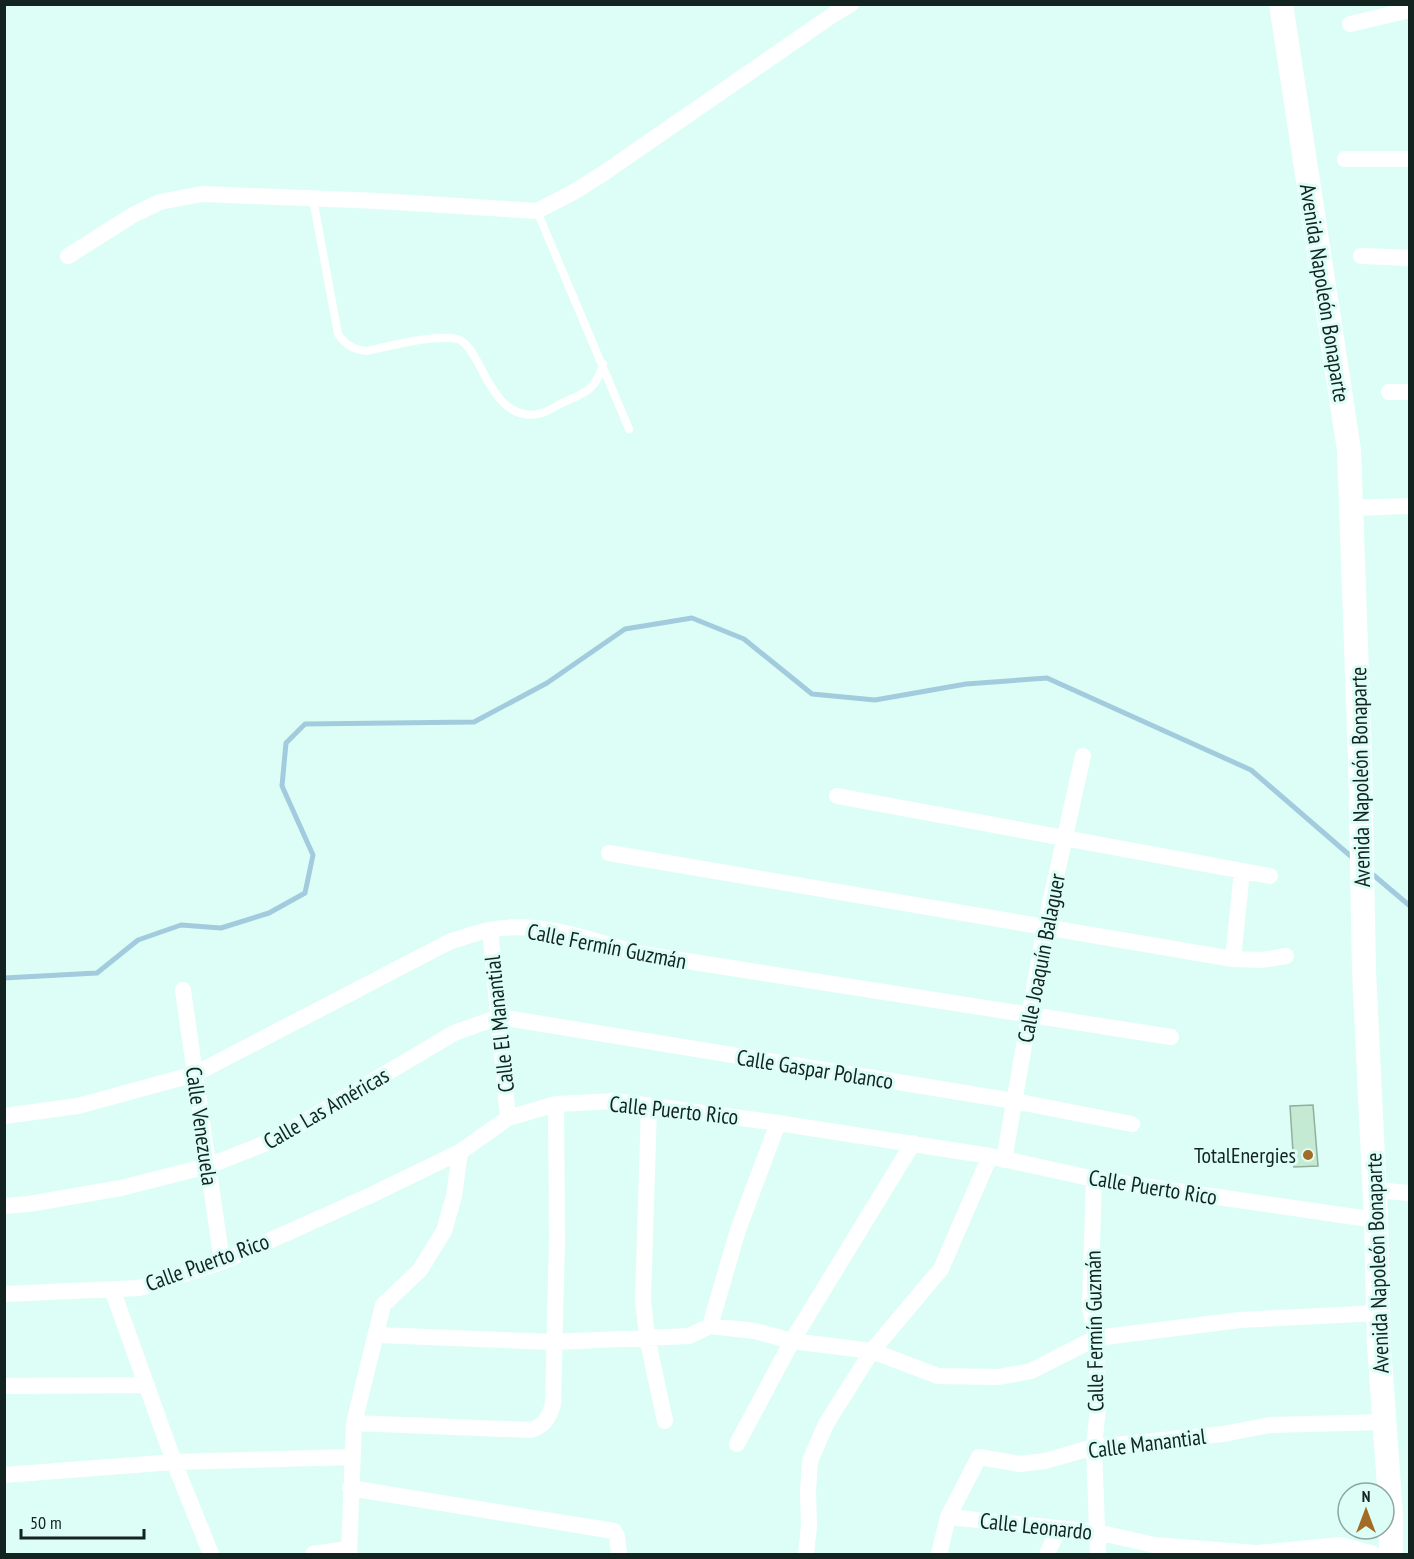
<svg xmlns="http://www.w3.org/2000/svg" width="1414" height="1559" font-family="'PT Sans Narrow',sans-serif">
<style>
.lines{fill:none;stroke-linecap:round;stroke-linejoin:round}
.stream{stroke:#a2ccdd;stroke-width:5}
.building{fill:#c5ead3;stroke:#91b09c;stroke-width:1.5}
.lane{stroke:#fff;stroke-width:8}
.street{stroke:#fff;stroke-width:16}
.secondary{stroke:#fff;stroke-width:24}
.poi-dot{fill:#a26c26;stroke:#ddfef6;stroke-width:2}
.labels{text-anchor:middle;stroke-width:6;stroke-linejoin:round;paint-order:stroke}
.street-label{font-size:22px;fill:#132320;stroke:#ddfef6}
.poi-label{font-size:22px;fill:#132320;stroke:#ddfef6;text-anchor:end}
</style>
<rect width="100%" height="100%" fill="#ddfef6"/>
<g class="lines">
<path class="stream" d="M1371,873l39,33
M4,978l93,-5 41,-33 43,-15 40,3 48,-15 36,-20 8,-38 -31,-69 4,-43 19,-19 169,-2 73,-39 78,-54 67,-11 52,21 68,55 63,6 91,-16 81,-6 204,92 103,89"/>
</g>
<path class="building" d="M1313,1105l5,61 -24,1 -4,-61z"/>
<g class="lines">
<path class="lane" d="M313,199l25,135c8,11 14,15 28,17 20,-4 77,-19 94,-11 8,4 13,14 17,21 14,26 29,62 65,52 7,-2 14,-7 20,-10 24,-11 33,-12 41,-39
M537,211l92,218"/>
<path class="street" d="M1350,24l60,-14
M1345,159h65
M68,256l65,-41 27,-13 42,-8 176,7 159,10 35,-18 29,-18 233,-161 17,-10
M1361,256l49,2
M1389,392h21
M1352,508l58,-2
M837,796l433,80
M609,853l624,106 28,1 25,-4
M490,930l18,188
M1233,959l9,-88
M183,990l39,272
M649,1106l-6,194 4,37 18,84
M4,1116l74,-10 117,-32 254,-132c13,-4 26,-9 40,-12 49,-10 101,9 147,23l535,84
M1004,1160l41,-234 38,-170
M1094,1179l-4,128 6,31 2,69 -4,40 4,107
M1374,1190l36,3
M4,1206l25,-2 92,-16 87,-22 66,-26 180,-107 45,-16 515,84 118,23
M112,1289l62,173 37,92
M4,1294l135,-6 83,-26 147,-66 91,-44 48,-34 48,-14 59,-3 163,22 212,33 104,23 282,41
M710,1326l28,-96 40,-107
M376,1335l177,7 136,-6 21,-10 45,5 37,10 80,10 66,25 61,1 32,-6 65,-33 144,-18 138,-7
M4,1386l143,-1
M354,1423l177,7c14,-5 18,-12 22,-26l4,-164 -1,-136
M737,1444l55,-103 121,-198
M4,1475l170,-13 178,-5
M350,1488l264,43 3,5 2,18
M948,1517l149,15 57,13 102,8 85,-8 32,9
M313,1554l35,-5
M349,1554l5,-131 29,-118 37,-35 24,-39 10,-35 6,-44
M806,1554l3,-28 -1,-34 2,-31 16,-37 46,-73 69,-82 49,-113
M939,1554l9,-37 31,-60 41,7 25,-3 49,-14 129,-13 47,-9 114,-3
M1047,1554l12,-26"/>
<path class="secondary" d="M1281,4l68,446 11,308 4,212 12,250 3,125 12,170v39"/>
</g>
<circle class="poi-dot" cx="1308" cy="1155" r="6"/>
<g class="labels">
<g class="street-label">
<text transform="translate(1325 293) rotate(81)" y="8">Avenida Napoleón Bonaparte</text>
<text transform="translate(1360 777) rotate(-91)" y="8">Avenida Napoleón Bonaparte</text>
<text transform="translate(607 946) rotate(11)" y="8">Calle Fermín Guzmán</text>
<text transform="translate(1041 958) rotate(-79)" y="8">Calle Joaquín Balaguer</text>
<text transform="translate(499 1024) rotate(-96)" y="8">Calle El Manantial</text>
<text transform="translate(815 1069) rotate(9)" y="8">Calle Gaspar Polanco</text>
<text transform="translate(326 1108) rotate(-30)" y="8">Calle Las Américas</text>
<text transform="translate(674 1110) rotate(6)" y="8">Calle Puerto Rico</text>
<text transform="translate(202 1126) rotate(82)" y="8">Calle Venezuela</text>
<text transform="translate(1153 1187) rotate(9)" y="8">Calle Puerto Rico</text>
<text transform="translate(207 1262) rotate(-20)" y="8">Calle Puerto Rico</text>
<text transform="translate(1377 1263) rotate(-92)" y="8">Avenida Napoleón Bonaparte</text>
<text transform="translate(1094 1331) rotate(-91)" y="8">Calle Fermín Guzmán</text>
<text transform="translate(1147 1443) rotate(-7)" y="8">Calle Manantial</text>
<text transform="translate(1036 1526) rotate(6)" y="8">Calle Leonardo</text>
</g>
<g class="poi-label">
<text x="1296" y="1163">TotalEnergies</text>
</g>
</g>
<rect width="1414" height="1559" fill="none" stroke="#132320" stroke-width="12"/>
<g transform="translate(1366 1511)"><circle r="28" fill="#ddfef6" stroke="#8ca6a0" stroke-width="1.5"/>
<path d="M0-4.5L10 22L0 15L-10 22Z" fill="#a26c26"/>
<text y="-9" font-size="16" font-weight="bold" text-anchor="middle" fill="#132320">N</text>
</g>
<path d="M21 1529v9h123v-9" fill="none" stroke="#132320" stroke-width="3"/>
<text x="30" y="1529" font-size="18" fill="#132320" stroke="#ddfef6" stroke-width="4.5" paint-order="stroke">50 m</text>
</svg>
